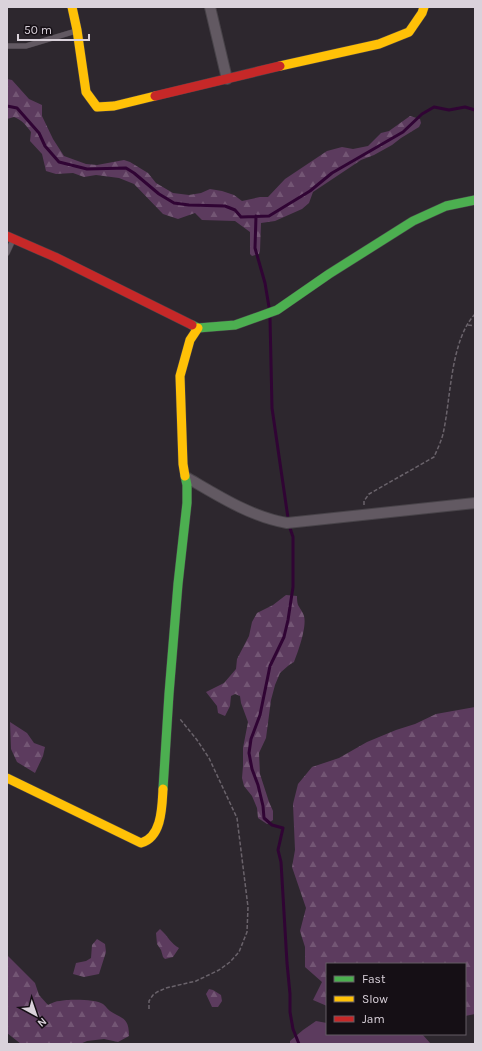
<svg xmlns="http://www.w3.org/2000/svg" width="482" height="1051" font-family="Karla,sans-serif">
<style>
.green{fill:#5c3b5e}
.forest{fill:url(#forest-firs)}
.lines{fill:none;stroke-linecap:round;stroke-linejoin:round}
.stream{stroke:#300434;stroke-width:3}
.lane-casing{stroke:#484349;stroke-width:6}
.street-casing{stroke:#484349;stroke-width:12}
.fast-casing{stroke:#484349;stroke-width:10}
.slow-casing{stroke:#484349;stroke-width:10}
.jam-casing{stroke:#484349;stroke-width:10}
.path{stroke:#6a636b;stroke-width:1.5;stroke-dasharray:4 2;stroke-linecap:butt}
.lane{stroke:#625962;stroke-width:5}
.street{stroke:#625962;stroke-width:10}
.fast{stroke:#4caf50;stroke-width:9}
.slow{stroke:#ffc107;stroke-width:9}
.jam{stroke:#c62828;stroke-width:9}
</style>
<defs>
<pattern id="forest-firs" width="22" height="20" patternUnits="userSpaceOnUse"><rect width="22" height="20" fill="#5c3b5e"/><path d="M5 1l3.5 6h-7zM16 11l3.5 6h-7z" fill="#735674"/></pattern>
</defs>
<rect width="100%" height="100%" fill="#2d272e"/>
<path class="green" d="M316,1021l11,2v11h95l9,10h-141v-3l13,-11z"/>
<path class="forest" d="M7,79l5,1 17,19 13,6v11l11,23 11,17 22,8 11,1 27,-5 6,2 18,11 8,10 17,10 16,2 12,-2 9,-4 12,2 12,4 8,6 18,-4h8l17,-18 42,-28 15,-4 11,2 15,-3 13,-13 8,-2 21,-15 10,3 1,4 -2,4 -18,11 -9,7 -18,10 -13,5 -48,32 -4,11 -7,6 -27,12 -14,2 -1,28 -1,3 -7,2 -2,-2v-22l-15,-11 -33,-1 -7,-7 -17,6 -15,-5 -29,-30 -15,-6 -23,-3 -12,2 -11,-4 -17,1 -10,-3 -4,-17 -12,-13 1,-9c-5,-7 -9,-12 -17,-15l-7,2z
M286,595l11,1c0,3 0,6 1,9 2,4 5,7 6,11 3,11 -6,36 -10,46l-5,3 -9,8 -5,12 -4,15 -5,38 -7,15 1,21 9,28 4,9v9l-6,4 -9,-6 -1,-10 -5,-12 -8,-10 -2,-8 1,-12v-18l5,-26 -7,-19 -1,-7 -5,-2 -4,2 -1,10 -5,10 -7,-3 -1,-7 -11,-14 18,-9 12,-14 1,-10 12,-23 3,-14 5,-9 16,-8z
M475,707v307l-10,2v-52h-138v42l-14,-6 9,-18 -17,-15v-20l-5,-16 6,-23 -14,-41 3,-17 -2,-46 5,-20 14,-17 27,-9 28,-16 29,-12 19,-6 21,-10z
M10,722l17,11 7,10 11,4 -2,9 -8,17 -18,-11 -6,-13z
M160,929c8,7 11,15 19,19l-6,9 -8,2 -2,-2 -2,-7 -4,-6 -1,-11z
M97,939l8,5 1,8 -7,22 -15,3 -11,-3 3,-11 10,-2 5,-3 1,-13z
M7,955l28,28 4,12 9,10c4,-2 8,-4 12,-4 8,-2 36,-2 43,3 3,2 4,5 7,7 13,8 19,7 19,25l-11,6 -14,-3 -17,2 -7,3h-59l-14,-11z
M209,989l4,1 8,5 1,6 -4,6h-6l-6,-13z"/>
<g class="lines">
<path class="stream" d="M7,106l10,2 22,25 6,13 14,16 28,7 39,-1 8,5 25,21 15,9 15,2 36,1 10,4 6,7 28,-1 41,-25 22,-18 71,-41 19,-18 12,-7 15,3 16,-3 10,3
M256,216l-1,32 10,35 4,24
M270,318l2,90 16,110
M290,528l3,9v50l-5,33 -4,17 -14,29 -10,49 -9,24 -2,14 3,16 6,16 5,21 1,12 8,7 11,3 -5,22 3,12 6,101 3,31v18l3,17 6,15"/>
<defs>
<path id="lane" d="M7,46h19l50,-15
M7,253l6,-13"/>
<path id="street" d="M210,7l17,72
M186,477c31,18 65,40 101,46l188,-20"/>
<path id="fast" d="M192,325l6,3 37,-3 42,-15 52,-36 84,-53 33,-15 29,-6
M163,789l6,-95 9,-110 9,-81v-18l-2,-9"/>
<path id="slow" d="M72,7l5,23 9,62 11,15 17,-1 41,-10
M280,66l99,-22 30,-12 13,-19 2,-6
M185,476l-2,-12 -3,-88 10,-36 8,-12
M7,778l134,65c21,-6 21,-36 22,-54"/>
<path id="jam" d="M155,96l125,-30
M7,236l48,21 137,68"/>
</defs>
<use href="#lane" class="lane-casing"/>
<use href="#street" class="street-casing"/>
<use href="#fast" class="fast-casing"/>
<use href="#slow" class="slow-casing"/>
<use href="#jam" class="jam-casing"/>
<path class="path" d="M468,325l7,1
M364,505v-4l5,-7 65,-37c3,-7 7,-15 9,-23 8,-35 7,-93 32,-120
M149,1009v-8l4,-6 4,-3 9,-4 30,-7 23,-11 11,-8 9,-10 8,-20 1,-25 -11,-89 -28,-60 -12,-18 -17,-21"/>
<use href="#lane" class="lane"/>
<use href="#street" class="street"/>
<use href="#fast" class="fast"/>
<use href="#slow" class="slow"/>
<use href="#jam" class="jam"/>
</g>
<rect width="482" height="1051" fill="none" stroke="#dad2db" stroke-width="16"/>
<rect x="326" y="963" width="140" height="72" fill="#150f15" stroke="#645d64"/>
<rect x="334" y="976" width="20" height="6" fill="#4caf50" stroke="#645d64"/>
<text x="362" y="983" font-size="12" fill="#dad2db">Fast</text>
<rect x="334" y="996" width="20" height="6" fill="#ffc107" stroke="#645d64"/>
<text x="362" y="1003" font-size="12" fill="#dad2db">Slow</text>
<rect x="334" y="1016" width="20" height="6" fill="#c62828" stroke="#645d64"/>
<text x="362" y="1023" font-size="12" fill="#dad2db">Jam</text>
<g transform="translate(36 1015) rotate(140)" stroke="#150f15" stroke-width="3" paint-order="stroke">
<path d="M0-3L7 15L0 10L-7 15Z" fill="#dad2db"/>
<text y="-6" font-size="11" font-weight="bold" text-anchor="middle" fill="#dad2db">N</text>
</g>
<path d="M18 34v6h71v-6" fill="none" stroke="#dad2db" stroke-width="2"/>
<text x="24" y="34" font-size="12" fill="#dad2db" stroke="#150f15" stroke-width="3" paint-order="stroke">50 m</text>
</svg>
